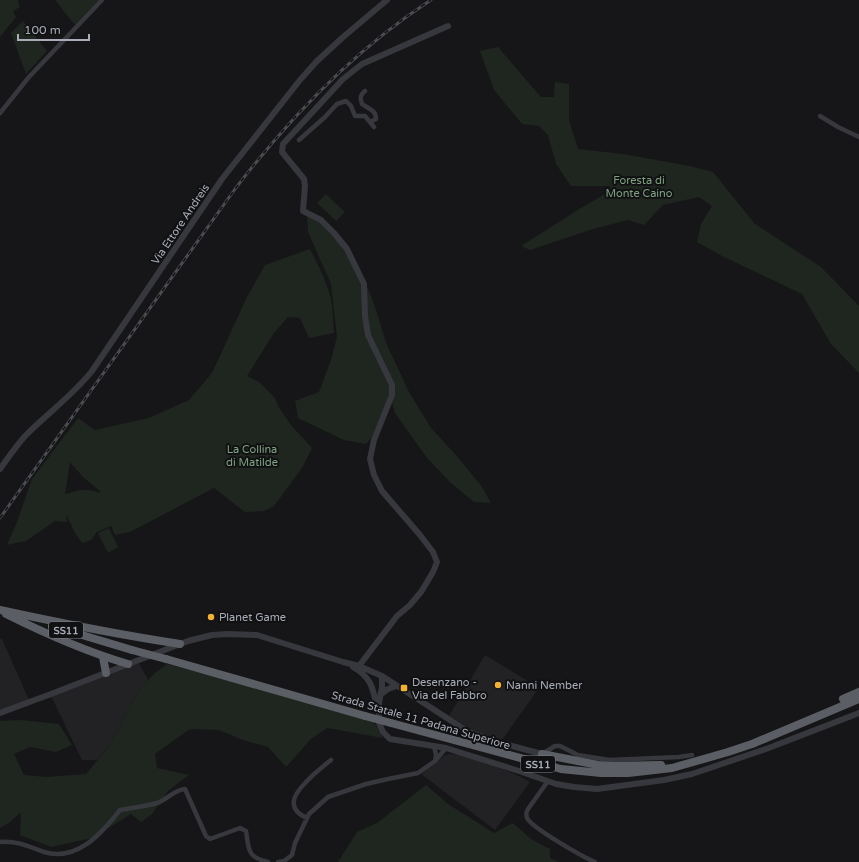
<svg xmlns="http://www.w3.org/2000/svg" width="859" height="862" font-family="'Varela Round',sans-serif">
<style>
.built{fill:#222225}
.green{fill:#1e261f;fill-rule:evenodd}
.lines{fill:none;stroke-linecap:round;stroke-linejoin:round}
.minor{stroke:#37383d;stroke-width:4.5}
.tertiary{stroke:#37383d;stroke-width:6}
.trunk{stroke:#5b5e65;stroke-width:8}
.rail-casing{stroke:#4a4c52;stroke-width:3}
.rail{stroke:#111113;stroke-width:1.5;stroke-dasharray:4.5;stroke-linecap:butt}
.trunk-bridge{stroke:#5b5e65;stroke-width:8}
.poi-dot{fill:#f2b134;stroke:#111113;stroke-width:1.5}
.labels{text-anchor:middle;stroke-width:4;stroke-linejoin:round;paint-order:stroke}
.shield{fill:#111113;stroke:#7b7e86;stroke-width:1}
.shield-label{font-size:10px;font-weight:bold;fill:#a8adb8}
.park-label{font-size:11px;fill:#7fa381;stroke:#111113}
.street-label{font-size:11px;fill:#a8adb8;stroke:#111113}
.poi-label{font-size:11px;fill:#a8adb8;stroke:#111113;text-anchor:start}
</style>
<rect width="100%" height="100%" fill="#161618"/>
<path class="built" d="M0,639h2l28,63 -30,11z
M485,655l54,33 -37,52 -15,-4 -18,-8 -20,-12z
M139,663l9,17 -13,17 -25,48 -13,15h-15l-31,-64z
M449,754l19,1 51,21 11,6 -35,48 -74,-56 24,-19z"/>
<path class="green" d="M0,0h18l2,7 -7,4 3,6 -16,20z
M55,0h44l-24,25z
M23,21l24,30 -21,23 -15,-41z
M498,47l43,50h13l1,-15 14,2v36l9,29 45,5 67,12 23,6 42,52 66,43 38,39v67l-28,-29 -29,-50 -80,-38 -25,-14 4,-18 11,-18 -13,-9 -36,8 -19,20 -16,-5 -35,9 -63,21 -9,-4 60,-38 29,-17v-5h-39l-15,-22 -8,-29 -9,-9 -17,-2 -28,-34 -14,-39z
M326,194l19,18 -9,9 -19,-18z
M307,212h4l42,43 20,46 14,44 22,47 22,36 25,27 26,32 9,16 -17,-1 -23,-19 -24,-25 -32,-45 -3,-11 -10,23 -16,19 -22,-4 -46,-22 -3,-17 24,-9 12,-32 6,-23 -6,-53 -23,-52z
M310,249c9,18 19,36 22,56 1,9 1,19 2,28l-25,5 -9,-20 -12,-1 -14,16 -27,43 12,6 16,16 3,8 12,18 22,24 -10,20 -28,38 -10,5 -19,1 -31,-24 -84,44 -15,3 -4,-9 -14,6 -6,8 -9,3 -7,-10 -9,-19 1,8 -12,-1 -29,20 -19,4 10,-23 15,-43 46,-61 17,12 54,-12 40,-18 23,-27 35,-76 18,-32zM70,462l13,15 18,15c-6,1 -8,-2 -13,-2 -8,-1 -16,3 -23,4z
M109,528l9,19 -10,6 -10,-20z
M167,664l92,23 115,35 9,16 -56,-10 -16,11 -25,28 -18,-20 -25,-7 -24,-10 -29,-1 -35,25 2,14 32,7 -21,16 -16,23 -11,8 -10,-8 -39,24 -41,9 -31,-12 1,-23 -12,11 -9,5v-107l21,-1 38,4 13,21 -16,7 -26,-5 -16,7 10,21 22,2 40,-3 24,-29 25,-48 13,-17 7,-7z
M426,785l22,19 46,29 19,-10 18,16 19,10v9l9,4h-221l19,-30 20,-9z"/>
<g class="lines">
<path class="minor" d="M365,91c-5,4 -5,7 -3,13 7,5 14,6 14,15l-6,3
M0,113l29,-36 73,-77
M820,116l18,11 21,10
M299,140l26,-23 12,-13 9,-3 5,5 4,10h10l9,11
M434,746l2,9 -1,6
M542,754l13,-8h5l18,9 31,5 70,-3 13,-2
M548,781l-20,28c-2,3 -2,6 -1,9 5,10 56,39 68,44
M307,818c-6,-3 -12,-6 -13,-13 -4,-13 27,-37 37,-45
M0,842c16,-2 30,5 44,10 33,10 58,-19 76,-42 11,-2 27,-4 37,-7 10,-3 18,-14 28,-14l21,47 4,3 30,-11 6,3c3,19 1,26 22,31
M278,862l6,-1 8,-6 3,-12 14,-29 19,-17 38,-13 22,-5 30,-6 17,-12 11,-13"/>
<path class="tertiary" d="M0,469c8,-11 16,-23 26,-34 22,-22 47,-40 66,-64l130,-192 78,-99 17,-19 25,-23 45,-38
M359,666l38,-50 13,-11 11,-13 12,-20 4,-10 -4,-10 -13,-17 -38,-44 -8,-16 -4,-16 4,-19 18,-45v-10l-24,-50 -3,-19 -1,-32 -17,-35 -13,-16 -13,-13 -18,-9 2,-25 -1,-7 -22,-27 1,-8 60,-65 19,-15 86,-38
M353,667c18,10 20,21 24,40
M382,676v11l-3,16v20l4,9 7,7 56,9 73,23 37,13 18,3 23,2 67,-9 28,-6 74,-25 93,-36
M381,694l7,-5 8,-3
M0,713l51,-19 137,-53 24,-6 15,-1 30,1 86,27 16,4 23,10 85,55 27,10 48,13"/>
<path class="trunk" d="M0,610c60,13 120,25 180,34
M6,614c40,20 78,37 122,50
M52,626l80,24
M103,657l3,16
M166,659l199,57
M843,699l16,-7
M391,723l170,46 40,4h27l44,-5 56,-16 24,-8 107,-45
M542,754l56,11 14,1 49,-1"/>
<defs>
<path id="rail" d="M0,518l235,-329c56,-73 119,-139 196,-189"/>
</defs>
<use href="#rail" class="rail-casing"/>
<use href="#rail" class="rail"/>
<path class="trunk-bridge" d="M132,650l34,9
M365,716l26,7"/>
</g>
<g class="poi-dot">
<circle cx="211" cy="617" r="4"/>
<circle cx="498" cy="685" r="4"/>
<rect x="400" y="684" width="8" height="8" rx="2"/>
</g>
<g class="labels">
<g class="shield">
<rect x="49" y="622" width="34" height="16" rx="3"/>
<rect x="521" y="756" width="34" height="16" rx="3"/>
</g>
<g class="shield-label">
<text x="66" y="634">SS11</text>
<text x="538" y="768">SS11</text>
</g>
<g class="park-label">
<text x="639" y="184">Foresta di<tspan x="639" dy="13">Monte Caino</tspan></text>
<text x="252" y="453">La Collina<tspan x="252" dy="13">di Matilde</tspan></text>
</g>
<g class="street-label">
<text transform="translate(180 224) rotate(-56)" y="4">Via Ettore Andreis</text>
<text transform="translate(421 720) rotate(16)" y="4">Strada Statale 11 Padana Superiore</text>
</g>
<g class="poi-label">
<text x="219" y="621">Planet Game</text>
<text x="412" y="686">Desenzano -<tspan x="412" dy="13">Via del Fabbro</tspan></text>
<text x="506" y="689">Nanni Nember</text>
</g>
</g>
<path d="M18 34v6h71v-6" fill="none" stroke="#a8adb8" stroke-width="2"/>
<text x="24" y="34" font-size="12" fill="#a8adb8" stroke="#111113" stroke-width="3" paint-order="stroke">100 m</text>
</svg>
